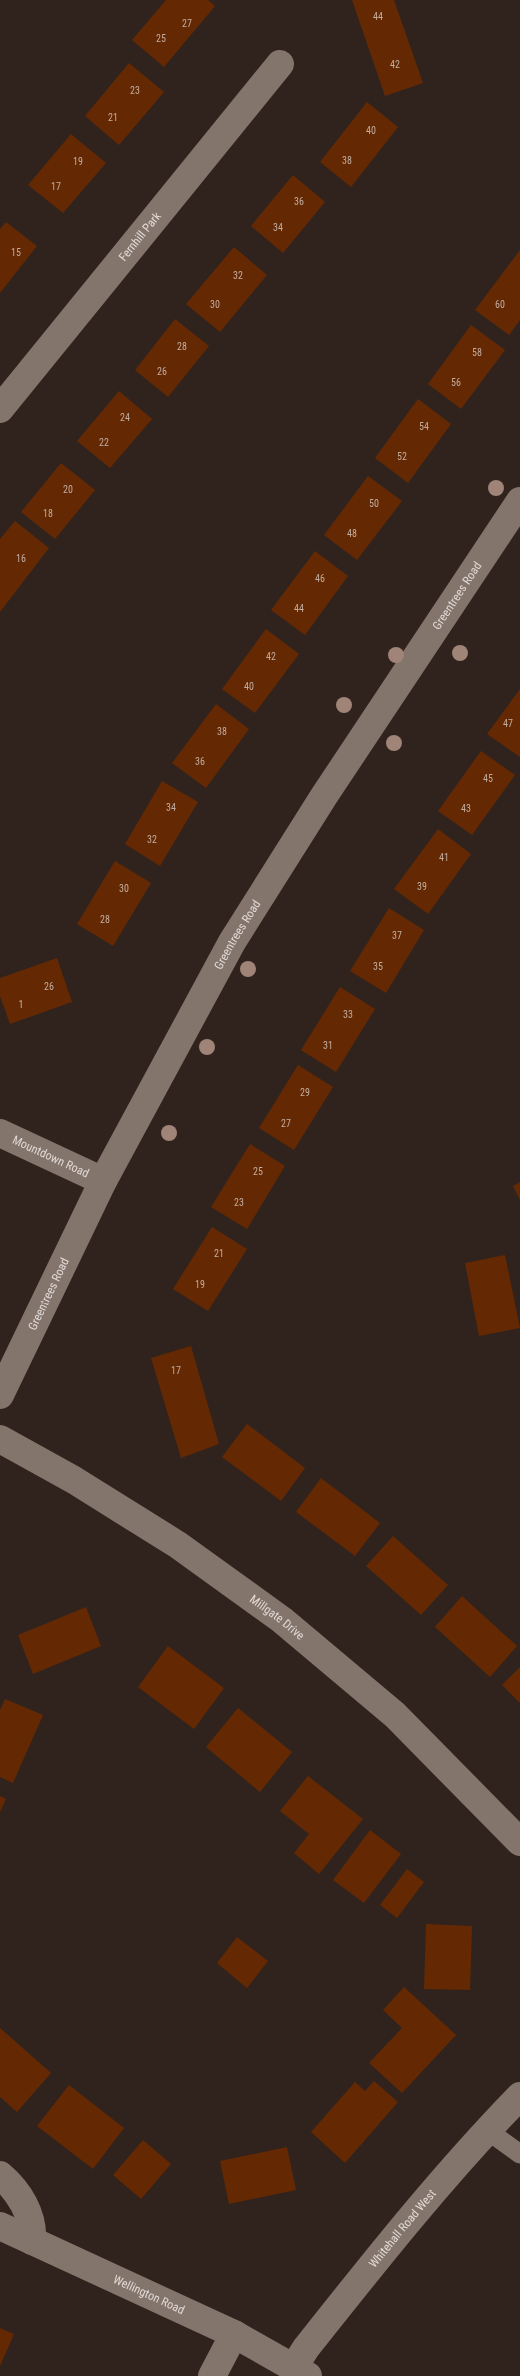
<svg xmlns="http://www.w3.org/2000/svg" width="520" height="2376" font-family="'Roboto Condensed',sans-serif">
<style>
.building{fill:#642903}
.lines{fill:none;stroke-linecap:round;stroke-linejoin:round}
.service{stroke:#83746c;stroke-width:19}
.minor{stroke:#83746c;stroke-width:28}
.tertiary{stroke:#83746c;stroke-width:28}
.secondary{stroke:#83746c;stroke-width:28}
.tree{fill:#9f8477}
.labels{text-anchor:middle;stroke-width:4.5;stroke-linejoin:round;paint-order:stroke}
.number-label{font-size:10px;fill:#c2ada0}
.street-label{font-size:12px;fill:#e1d9d4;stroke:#140e0b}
</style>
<rect width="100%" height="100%" fill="#30231d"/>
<path class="building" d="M166,0h42l7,6 -51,61 -32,-27z
M352,0h42l29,83 -38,13z
M129,63l35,29 -45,53 -34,-29z
M367,102l31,25 -47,60 -31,-25z
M71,134l35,29 -43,50 -35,-28z
M293,175l32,27 -42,51 -32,-27z
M6,222l31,24 -37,47v-64z
M234,247l33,28 -47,57 -34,-28z
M520,250v70l-11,15 -34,-25z
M175,319l34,27 -41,51 -33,-27z
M471,325l34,25 -44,59 -33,-25z
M119,391l33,28 -42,49 -33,-27z
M418,399l33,25 -43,59 -33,-25z
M61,463l34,27 -40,49 -34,-27z
M368,476l34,25 -45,59 -33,-25z
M15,521l34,27 -49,64v-73z
M315,551l33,25 -43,59 -34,-25z
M266,629l33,25 -44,59 -33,-24z
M520,689v68l-33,-23z
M216,704l33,25 -43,59 -34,-25z
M481,751l34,24 -43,60 -34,-24z
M162,781l36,21 -38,64 -35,-22z
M438,829l33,25 -43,60 -34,-25z
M115,861l36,22 -38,63 -36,-22z
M389,908l35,22 -38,63 -36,-22z
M57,958l15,44 -62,22 -10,-28v-18z
M340,987l35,22 -39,63 -35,-22z
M298,1065l35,22 -39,63 -35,-22z
M250,1144l35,22 -38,63 -36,-22z
M520,1182v18l-7,-14z
M212,1227l35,22 -39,62 -35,-22z
M505,1255l15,73 -41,8 -14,-73z
M191,1346l28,98 -38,14 -30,-100z
M247,1424l58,44 -24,33 -59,-44z
M321,1478l59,45 -25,33 -59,-44z
M393,1536l55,49 -27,30 -55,-49z
M462,1596l55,50 -27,31 -55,-50z
M86,1607l15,39 -68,28 -15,-39z
M168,1646l56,42 -30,41 -56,-42z
M520,1667v36l-18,-18z
M5,1699l38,16 -30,68 -13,-6v-67z
M238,1708l54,44 -32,40 -54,-45z
M308,1776l55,43 -44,55 -25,-21 15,-19 -29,-23z
M0,1796l6,3 -6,13z
M370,1830l31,24 -37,49 -31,-23z
M407,1869l17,13 -27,36 -17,-13z
M426,1924l46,2 -2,64 -46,-1z
M237,1937l31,24 -21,27 -30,-25z
M404,1987l52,48 -54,58 -33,-30 33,-35 -19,-18z
M0,2028l51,45 -34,39 -17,-15z
M374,2081l24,21 -53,61 -34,-31 44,-50 10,9z
M69,2085l55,43 -31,41 -56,-43z
M143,2140l28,24 -30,35 -28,-24z
M287,2147l9,43 -67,14 -9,-43z
M0,2328l14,6 -14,32z"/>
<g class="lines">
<path class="service" d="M487,2130l33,24"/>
<g class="minor">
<path id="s1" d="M0,409l280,-345"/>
<path id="s2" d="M0,1133l103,48"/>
<path id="s3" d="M0,1439l74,41 104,65 104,75 113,95 125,127"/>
<path d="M0,2175c19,16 34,40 32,66"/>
<path d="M212,2376l22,-42"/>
</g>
<g class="tertiary">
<path id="s4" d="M0,2226l234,108 74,42"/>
<path id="s5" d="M294,2367l12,-19c69,-87 137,-173 214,-252"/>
</g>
<path class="secondary" id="s6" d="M0,1395l103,-214 129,-239 92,-146 196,-295"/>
</g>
<g class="tree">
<circle cx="496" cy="488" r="8"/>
<circle cx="460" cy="653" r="8"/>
<circle cx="396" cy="655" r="8"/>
<circle cx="344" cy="705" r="8"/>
<circle cx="394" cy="743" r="8"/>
<circle cx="248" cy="969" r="8"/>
<circle cx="207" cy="1047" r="8"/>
<circle cx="169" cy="1133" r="8"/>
</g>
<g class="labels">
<g class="number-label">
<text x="378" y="20">44</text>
<text x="187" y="27">27</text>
<text x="161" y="42">25</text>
<text x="395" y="68">42</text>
<text x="135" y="94">23</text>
<text x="113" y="121">21</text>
<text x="371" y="134">40</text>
<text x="347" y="164">38</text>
<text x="78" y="165">19</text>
<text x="56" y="190">17</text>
<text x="299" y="205">36</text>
<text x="278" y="231">34</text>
<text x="16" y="256">15</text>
<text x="238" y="279">32</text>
<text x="215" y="308">30</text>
<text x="500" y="308">60</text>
<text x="182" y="350">28</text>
<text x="477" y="356">58</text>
<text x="162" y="375">26</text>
<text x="456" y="386">56</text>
<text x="125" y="421">24</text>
<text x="424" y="430">54</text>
<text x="104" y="446">22</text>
<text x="402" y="460">52</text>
<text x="68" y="493">20</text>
<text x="374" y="507">50</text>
<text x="48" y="517">18</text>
<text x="352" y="537">48</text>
<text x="21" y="562">16</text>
<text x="320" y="582">46</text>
<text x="299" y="612">44</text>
<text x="271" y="660">42</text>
<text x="249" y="690">40</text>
<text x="508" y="727">47</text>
<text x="222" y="735">38</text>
<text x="200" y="765">36</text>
<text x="488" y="782">45</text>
<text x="171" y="811">34</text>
<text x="466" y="812">43</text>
<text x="152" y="843">32</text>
<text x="444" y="861">41</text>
<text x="422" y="890">39</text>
<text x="124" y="892">30</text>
<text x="105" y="923">28</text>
<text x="397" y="939">37</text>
<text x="378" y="970">35</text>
<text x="49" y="990">26</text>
<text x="21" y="1008">1</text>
<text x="348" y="1018">33</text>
<text x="328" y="1049">31</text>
<text x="305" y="1096">29</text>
<text x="286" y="1127">27</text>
<text x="258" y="1175">25</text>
<text x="239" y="1206">23</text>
<text x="219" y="1257">21</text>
<text x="200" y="1288">19</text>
<text x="176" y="1374">17</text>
</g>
<g class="street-label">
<text dy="4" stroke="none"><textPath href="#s1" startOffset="222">Fernhill Park</textPath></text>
<text dy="4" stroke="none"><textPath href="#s6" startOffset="922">Greentrees Road</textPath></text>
<text dy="4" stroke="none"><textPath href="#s6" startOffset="518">Greentrees Road</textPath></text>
<text dy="4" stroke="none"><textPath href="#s2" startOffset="56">Mountdown Road</textPath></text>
<text dy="4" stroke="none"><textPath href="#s6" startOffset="112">Greentrees Road</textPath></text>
<text dy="4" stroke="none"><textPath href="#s3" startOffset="330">Millgate Drive</textPath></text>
<text dy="4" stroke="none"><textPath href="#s5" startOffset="176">Whitehall Road West</textPath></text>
<text dy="4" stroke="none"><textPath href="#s4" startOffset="164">Wellington Road</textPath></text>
</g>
</g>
</svg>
